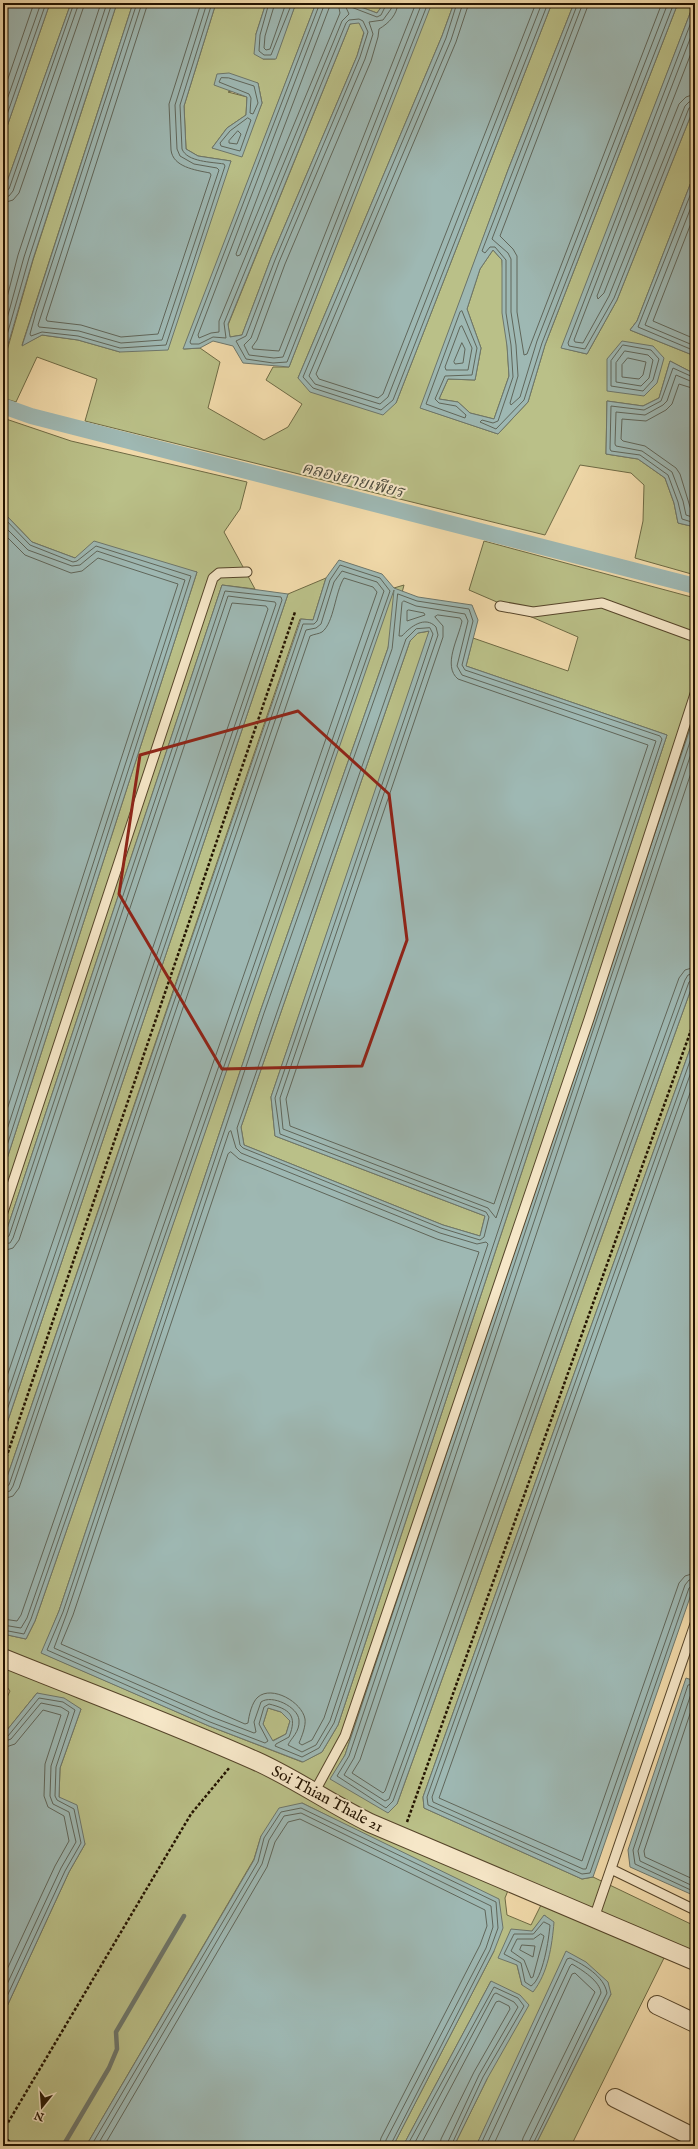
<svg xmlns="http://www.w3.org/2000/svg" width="698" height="2149" font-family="'IM FELL English','Noto Serif Thai',serif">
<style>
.green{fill:#bac088;stroke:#6e6a44;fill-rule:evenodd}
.water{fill:#9eb8b3;stroke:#6d766b;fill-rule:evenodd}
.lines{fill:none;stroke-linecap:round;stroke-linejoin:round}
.shore{stroke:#60665a;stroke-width:1}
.stream{stroke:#6d766b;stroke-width:4.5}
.canal{stroke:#9eb8b3;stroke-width:16}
.lane-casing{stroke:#56452a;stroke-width:11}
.street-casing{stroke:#56452a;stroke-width:20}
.path{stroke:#231300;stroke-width:2.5;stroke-dasharray:3 2;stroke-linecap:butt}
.lane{stroke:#f6e7c8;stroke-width:9}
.street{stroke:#f6e7c8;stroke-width:18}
.marked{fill:none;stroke:#8f2418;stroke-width:3;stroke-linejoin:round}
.labels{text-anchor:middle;stroke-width:4;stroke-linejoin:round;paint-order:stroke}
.street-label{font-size:16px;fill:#231300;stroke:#f6e7c8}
.water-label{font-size:17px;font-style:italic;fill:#4e4d3f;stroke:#f6e7c8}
</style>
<rect width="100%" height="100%" fill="#f1daaa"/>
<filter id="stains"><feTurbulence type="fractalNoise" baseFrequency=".005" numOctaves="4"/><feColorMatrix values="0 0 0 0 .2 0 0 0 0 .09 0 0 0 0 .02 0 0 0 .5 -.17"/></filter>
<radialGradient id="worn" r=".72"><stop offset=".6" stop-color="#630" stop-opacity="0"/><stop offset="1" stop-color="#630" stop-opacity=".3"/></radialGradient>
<path class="green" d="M50,3h21l-68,190v-55z
M117,3h16l-111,342 20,-10 36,5 42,12 111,-191 -33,-5 -12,-7 -2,-43 32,-103h50l-10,31 7,25h12l21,-56h20l-132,346 16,-1 20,14 -12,46 56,32 24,-13 14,-23 -36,-24 7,-13h16l142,-364h23l-12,33 -144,342 98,25 156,-400h22l-66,167 -87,238 77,26 30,-32 17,-57 133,-342h16l-132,345 25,6 30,-54 78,-195v67l-58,149 -7,9 65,26v18l-25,-13 -11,37 -16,8 -36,-5 -1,53 32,5 27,19 9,25 4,20 17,4v48l-60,-17 8,-37 1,-36 -13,-12 -51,-8 -35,70 -460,-114 12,-42 -60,-22 -21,45 -13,-4v-44h3l27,-94zM258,83l4,20 -10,25 -40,20 15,-20 19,-13 1,-18 -19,-5z
M350,3h34l-7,10z
M359,22l5,10 -7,24 -86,202 -29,77 -12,2 -2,-12 122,-301z
M493,250l9,10 7,116 -15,43 -24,-6 -12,-11 -19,-3 9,-20 27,1 6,-32 -14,-39 13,-40z
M3,418l68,23 176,41 -7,27 -16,23 31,57 -33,-4 -219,656v-70l194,-599 -122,-14 -43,-16 -29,-30z
M484,541l211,57v116l-350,1041 -14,24 66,25 298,-826v57l-272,762 1,11 158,71 11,-2 102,49v43l-30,-13 -94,190h-36l76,-152 -125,131 -10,21h-22l33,-67 4,-98 -88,165h-10l101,-195 -164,-134 -28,-14 -41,33 -7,23 -168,287h-83v-131l66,-143 16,-28 -26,-47 1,-29 21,-59 -44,-16 -34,42v-29l7,-15 -7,-9v-48l23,5 9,-18 359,-1033 10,-3 -16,63 -128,364 -201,599 -17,42 167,73 93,36 20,-10 16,-27 329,-990 -201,-69 7,-28 95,33 10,-34 -109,-47zM509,1888l32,17 -10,20 -24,-10 -2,-17zM545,1915l-23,70 -5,-20 15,-34z
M326,578l-13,42 -13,-1 -297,870v-54l285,-841z
M430,631l-159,466 4,39 210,80 -5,20 -37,-11 -199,-80 -3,-18 169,-486 8,-8z
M268,1708l13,4 9,9 -4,13 -14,7 -9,-17z"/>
<path class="water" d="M3,3h47l-47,135z
M71,3h46l-84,256 -28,96 -2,-1v-161z
M133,3h83l-32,103 2,43 12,7 33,5 -63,189 -48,2 -42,-12 -36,-5 -20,11z
M266,3h30l-20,56h-13l-9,-5 2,-20z
M316,3h34l27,10 7,-10h48l-143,364 -46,-4 -10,-17 -20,-5 -13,7 -17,1zM359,23l5,10 -7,23 -86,202 -29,77 -12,2 -2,-13 122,-300z
M454,3h98l-156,400 -13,12 -73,-23 -12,-14 144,-342z
M574,3h104l-133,342 -17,57 -30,32 -78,-26 88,-238zM493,250l9,10v53l5,33 2,30 -15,43 -24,-6 -12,-11 -19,-3 9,-20 27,1 6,-32 -14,-39 13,-40z
M694,3l1,102 -78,195 -30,54 -26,-6z
M229,73l29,10 4,20 -20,54 -30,-9 15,-20 19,-13 1,-18 -33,-12 3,-11z
M695,172v184l-65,-26 7,-9z
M622,341l31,5 11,12 -7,25 -13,13 -37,-5v-32z
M670,361l25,13v153l-17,-4 -4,-20 -9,-25 -27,-19 -32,-5 1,-53 36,5 16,-8z
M3,512l29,30 43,16 19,-17 103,31 -194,599z
M339,560l43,14 12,14 24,9 54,8 6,15 -12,46 201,69 -329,990 -16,27 -19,10 -94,-36 -168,-73 18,-42 201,-599 128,-364 6,-58 -359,1031 -9,18 -23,-5v-145l298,-870 12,1 13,-42zM429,631l-158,466 4,39 210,80 -5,20 -37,-11 -199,-80 -3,-18 169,-486 8,-8zM268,1708l13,4 9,9 -4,13 -13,7 -10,-17z
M222,585l66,9 -285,841v-194z
M695,714v264l-298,826 -9,9 -58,-34 15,-24z
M695,1035v548l-102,294 -11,2 -158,-71 -1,-11z
M686,1678l9,3v215l-65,-29 -2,-17z
M37,1693l27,5 17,11 -21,59 -1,29 18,8 8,39 -16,28 -66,143v-280z
M302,1803l197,96 4,29 -9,23 -101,195h-307l168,-286 7,-24 18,-28z
M544,1915l10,7c-2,24 -6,51 -21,70l-11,-7 -5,-20 -19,-7 13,-29 21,2z
M566,1951l20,11 22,20 3,12 -76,152h-59z
M491,1981l29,14 9,10 -42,74 -33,67h-51z"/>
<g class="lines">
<path class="shore" d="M137,3l-101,309 -6,22 1,2 11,-4 36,4 42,12 46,-3 59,-179 -1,-2c-12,-2 -37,-2 -42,-15l-2,-44 32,-102
M142,3l-104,322 1,2 40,4 42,12 41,-3 57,-170 -2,-2 -23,-4 -14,-8 -3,-7 -2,-44 32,-102
M148,3l-102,316 1,2 34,4 40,12 37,-3 53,-159 -1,-2c-15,-3 -37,-6 -39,-23l-2,-46 32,-101
M269,3l-9,32 -1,16 5,4h7l21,-52
M275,3l-10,33 -1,12 2,2 4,-1 16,-46
M320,3l-130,339 1,2h8l14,-7 13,1 -2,-15 122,-300 3,-3 10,-1 4,2 5,11 -8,25 -85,203 -29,76 -10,5 10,18 27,4 14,-1 141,-359
M325,3l-127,332 1,3 12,-5 8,-1v-11l123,-300 7,-7 -5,-11
M331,3l-95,251 1,2 3,-1 100,-242 -2,-10
M349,3l2,4 26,10 4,-2 6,-12
M392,3l-1,6 -8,11 -14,2 4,12 -8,25 -86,203 -28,76 -7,7 5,10 25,3 9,-1 139,-354
M398,3c-1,12 -9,20 -19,26l-1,8 -7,24 -86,203 -28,76 -5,7 1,2 26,2 137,-348
M457,3l-11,35 -143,339 10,11 68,22 12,-10 155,-397
M463,3l-12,37 -142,336 6,8 65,20 8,-7 154,-394
M469,3l-13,39 -140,332 3,5 59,19 5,-4 153,-391
M578,3l-96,248 3,2 5,-6h5l11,13v53l5,32 2,32 -15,44 -5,2 -11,-3 -2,2 16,7 28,-29 18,-57 132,-340
M583,3l-91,236 16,14 3,6v53l5,33 2,31 -8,27 1,2 9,-8 17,-56 131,-338
M589,3l-89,233 13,13 4,7v56l7,43 3,-1 135,-351
M695,12l-127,331 1,3 16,3 29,-51 75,-190 6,-3
M695,26l-121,314 1,2 8,1 26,-47 76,-190 4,-4 6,-2
M695,43l-98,253 1,3 6,-6 75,-189 7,-7 9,-3
M229,78l25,8 4,17 -5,11 -3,-1 1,-15 -2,-4 -30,-12 2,-4z
M3,93l31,-90
M3,111l38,-108
M248,118l3,2 -11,31 -19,-5 -1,-3 10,-12z
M3,126l43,-123
M238,131l3,3 -4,10 -8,-1v-2z
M695,183l-57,144 57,24
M3,192l6,-3 65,-186
M3,197l6,-1 4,-5 66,-188
M695,197l-50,128 50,21
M3,203l10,-3 6,-7 66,-190
M695,213l-42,108 42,18
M462,311l15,37 -5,27 -27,1 -10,23 4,4 17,3 10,9 -1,3 -39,-14 34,-92z
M3,313l15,-58 83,-252
M462,326l10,22 -4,22h-22l-1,-3 15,-40z
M3,333l21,-76 83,-254
M462,343l3,6 -2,14 -8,1 -1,-2z
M623,345l28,5 8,9 -6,21 -10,11 -32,-5v-25z
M3,349l26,-91 83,-255
M625,351l23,4 5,5 -4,18 -8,8 -25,-4v-19z
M628,358l18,4 -3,13 -4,4 -17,-2v-12z
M695,378l-22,-10 -12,33 -17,9 -33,-4 -1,43 1,2 29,4 28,20 10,27 4,17 13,4
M695,383l-19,-8 -9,26 -4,4 -18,10 -29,-3 -1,32 1,2 26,5 30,21 11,29 3,14 9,3
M695,389l-16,-5 -7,20 -6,6 -20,11 -24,-2 -1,20 2,2 22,5 31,22 4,6 11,36 4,1
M3,517l27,28 43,17 4,-1 19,-15 95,30 -188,582
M3,525l25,25 44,16 8,-1 17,-14 88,29 -182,562
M3,533l22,22 46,18 11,-2 16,-13 80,26 -175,538
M398,594l19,7 52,8 4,12 -11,44 3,5 195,66 2,3 -328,984 -15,25 -17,9 -27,-11 1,-2 13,-7c9,-22 0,-28 -20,-33l-5,3 -5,17 9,17 -3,2 -55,-21 -163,-72 16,-38 201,-599 128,-364z
M404,601l12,5 49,8 3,7 -11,45 5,9 194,66 -160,477 -8,-10 -205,-79 -3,-31 158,-463 -2,-8c-11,-12 -26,0 -34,9h-3l3,-33z
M409,610l15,3 1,2 -18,6v-10z
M438,615l22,3 2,3c-3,16 -20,45 -4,58l190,66 -154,459 -204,-78 -4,-27 157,-462v-11l-8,-9z
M430,628l3,6 -16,48 -142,416 5,36 206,78 3,5 -5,20 -4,3 -39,-12 -198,-80 -3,-3 -3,-17 169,-489 10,-10z
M695,727l-346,1029 -12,20 49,32 7,-7 296,-819 6,-4
M695,742l-341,1016 -10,17 41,26 4,-2 296,-819 3,-5 7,-2
M695,761l-335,999 -8,13 31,20 2,-2 294,-813 6,-8 10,-3
M695,1047l-268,750 1,8 154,69 8,-1 99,-285 6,-4
M695,1061l-263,736 1,5 150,67h3l99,-284 4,-5 6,-1
M695,1079l-256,719 143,63 97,-278 6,-7 10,-3
M231,1131l5,17 5,5 199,80 37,11 9,-2 2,2 -158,477 -14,24 -14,7 -14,-7c3,-7 12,-13 11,-25 -1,-13 -27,-26 -38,-18l-7,20 2,10 -2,1 -42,-16 -158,-69 13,-35 162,-481z
M231,1152l8,7 198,80 42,13 -155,466 -12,22 -10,5 -3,-2c3,-7 7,-17 6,-24 -3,-17 -33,-34 -47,-22 -6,5 -9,18 -10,26l-3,1 -184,-80 12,-29 155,-461z
M3,1239l6,-3 216,-645 56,6 1,3 -279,822
M3,1244l7,-1 3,-5 215,-642 47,6 1,2 -273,803
M3,1251l10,-3 6,-8 213,-637 34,3 2,3 -265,779
M3,1488l6,-3 294,-861h11l3,-3 13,-41 10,-15 40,13 10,13 -359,1028 -7,15 -21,-4
M3,1493l7,-2 3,-5 293,-856 10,-2 5,-4 13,-42 8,-11 35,11 7,9 -357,1027 -6,10 -18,-3
M3,1499l10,-3 6,-8 291,-852c4,-2 9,-2 12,-4 12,-9 13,-40 22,-54l29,9 4,5 -356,1023 -4,6 -14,-2
M695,1684l-7,1 -55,165 2,14 60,28
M695,1689l-3,2 -54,160 2,10 55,26
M695,1699l-51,152 1,6 50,23
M3,1737l5,-1 31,-38 24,4 12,8 -19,57 -1,29 2,4 17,9 7,34 -16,28 -62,134
M3,1742l8,-3 30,-36 20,4 8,5 -18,54 -1,30 3,8 16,8 7,30 -15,26 -58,125
M3,1748l12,-4 28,-34 18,5 -16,49 -1,32 4,11 16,9 5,25 -14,25 -52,112
M544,1922l6,3c-1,13 -7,54 -19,61l-6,-4 -4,-19 -17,-9 10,-20h19z
M541,1934l3,2 -11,41 -2,1 -7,-18 -13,-9 6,-12h16z
M522,1945l13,1 -2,11 -13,-7z
M91,2146l167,-284 6,-24 17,-26 20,-4 195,94 2,26 -8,22 -100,196
M97,2146l165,-282 7,-24 15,-24 17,-3 190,93 2,21 -7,21 -100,192 -1,6
M104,2146l163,-279 8,-25 13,-20 12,-3 185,91 2,16 -7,19 -99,193 -2,8
M407,2146l87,-159 24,11 6,8 -41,71 -32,69
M413,2146l81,-152 2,-1 18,9 4,5 -39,68 -33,71
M420,2146l76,-144 3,-1 10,5 1,3 -36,63 -33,67 -1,7
M480,2146l87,-187 3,-1c14,7 34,18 37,35l-75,153
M486,2146l84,-180 2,-2c10,6 28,17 29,29l-74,153
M493,2146l79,-172 3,-1 20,19 -72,146 -2,8"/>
<path class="stream" d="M63,2146l46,-78 8,-19 -1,-17 68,-116"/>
<path class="canal" d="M3,406l28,10 664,170"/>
<defs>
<path id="lane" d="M500,606l33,6 69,-9 93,34
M3,1212l210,-634 6,-5 28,-1
M315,1791l30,-55 244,-717 106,-325
M611,1869l84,41
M594,1918l101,-294"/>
<path id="street" d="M3,1658c84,34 170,66 253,103 40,18 75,43 114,62l325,138
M657,2005l38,18
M615,2098l80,40"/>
</defs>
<use href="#lane" class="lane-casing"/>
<use href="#street" class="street-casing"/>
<path class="path" d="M3,1467l292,-855
M407,1822l288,-803
M3,2131l188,-317 39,-47
M3,2137l13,9"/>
<use href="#lane" class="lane"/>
<use href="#street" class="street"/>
</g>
<path class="marked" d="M298,711l91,83 18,146 -45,126 -140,3 -103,-175 21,-139z"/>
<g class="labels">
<g class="street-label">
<text transform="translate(328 1798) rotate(28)" y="6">Soi Thian Thale 21</text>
</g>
<g class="water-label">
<text transform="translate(353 479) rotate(14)" y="6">คลองยายเพียร</text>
</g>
</g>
<rect width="698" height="2149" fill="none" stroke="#f1daaa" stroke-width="16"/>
<rect x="4" y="4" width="690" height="2141" fill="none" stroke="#231300" stroke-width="2"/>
<rect x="8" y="8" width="682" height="2133" fill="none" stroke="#231300"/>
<g transform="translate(42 2107) rotate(197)" stroke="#f6e7c8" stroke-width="3" paint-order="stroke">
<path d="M0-3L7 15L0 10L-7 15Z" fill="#231300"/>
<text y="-6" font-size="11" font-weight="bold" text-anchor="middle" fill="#231300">N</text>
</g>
<rect width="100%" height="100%" filter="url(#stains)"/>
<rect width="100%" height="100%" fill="url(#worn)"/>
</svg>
